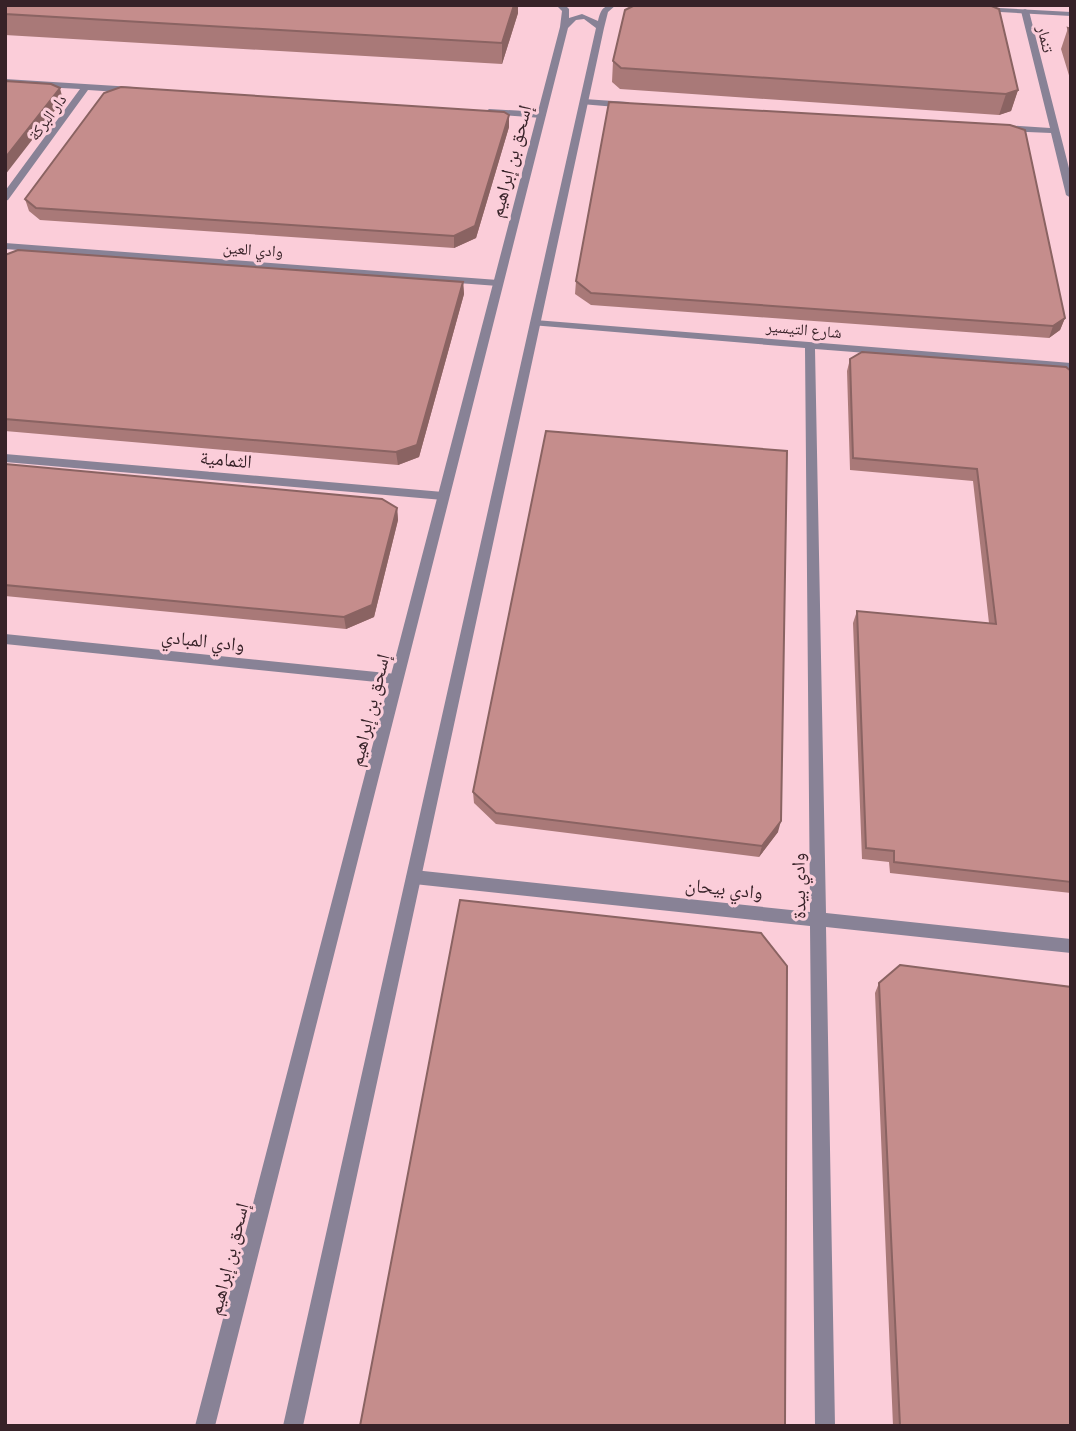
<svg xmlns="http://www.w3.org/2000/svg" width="1076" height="1431" font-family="Cabin,'Noto Naskh Arabic',sans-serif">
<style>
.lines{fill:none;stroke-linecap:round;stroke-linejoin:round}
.minor{fill:#888296;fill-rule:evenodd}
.tertiary{fill:#888296;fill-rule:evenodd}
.wall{fill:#a97978}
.shaded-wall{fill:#8a6362}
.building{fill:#c58d8c;stroke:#8a6362;stroke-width:2}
.labels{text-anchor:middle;stroke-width:6;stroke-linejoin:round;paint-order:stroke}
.far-street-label{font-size:16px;fill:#372228;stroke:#fbcdd9}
.street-label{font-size:19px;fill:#372228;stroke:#fbcdd9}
</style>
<rect width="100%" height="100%" fill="#fbcdd9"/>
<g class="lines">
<path class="minor" d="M1025,9l4,2 42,165v22l-5,-3 -15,-62 -47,-2 -4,-3 4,-3 46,3 -29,-117z
M5,79l128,8 4,3 -4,3 -45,-3 -80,110 -3,1v-10l75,-102 -75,-4z
M584,99l44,3 4,3 -4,3 -47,-4 -1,-2z
M489,109l53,3 4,3 -4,3 -56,-4 -1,-2z
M5,243l493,37 5,3 -5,3 -493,-37z
M535,320l536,43v6l-256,-20 11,564 245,26v14l-245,-26 9,499h-20l-5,-500 -396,-42 -5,-2 -3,-5 3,-5 5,-2 396,42 -5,-564 -274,-23 -1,-2z
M5,454l438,38 6,4 -6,4 -438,-38z
M5,634l391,40 7,5 -7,5 -391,-40z"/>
<path class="tertiary" d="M556,5h9l4,4v9l13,-4 16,7c3,-12 5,-16 18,-16l-8,7 -4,16 -301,1398h-20l313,-1398 -12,-9 -8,1 -8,8 -353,1398h-20l365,-1399 2,-16z
M980,7l91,5v4l-88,-5h-3z"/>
</g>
<path class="wall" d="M5,5l513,8 -16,51 -497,-29z
M1068,28l3,1v53l-10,-33z
M613,61l405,29 -7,21 -12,4 -379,-26 -8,-7z
M509,115v12l-33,111 -22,10 -414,-28 -11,-9 -4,-12z
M5,255l458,27 1,12 -45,163 -21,8 -393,-34z
M576,281l489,37 -5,12 -11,8 -458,-33 -16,-11z
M850,359l221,12v522l-181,-20 -1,-11 -27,-3 -9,-236 4,-12 132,12 -16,-142 -123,-11 -3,-99z
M5,464l392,44 1,12 -24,97 -28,12 -341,-33z
M473,792l305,40 -19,25 -263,-33 -22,-21z
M879,983l192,443h-178l-18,-433z"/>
<path class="shaded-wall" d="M514,5h4v8l-16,51v-21z
M60,88l3,12 -58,75v-17z
M1018,90l-7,21 -12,4 7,-21z
M509,115v12l-33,111 -22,10v-12z
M463,282l1,12 -45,163 -21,8 -2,-13z
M1065,318l-5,12 -11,8 4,-12z
M397,508l1,12 -24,97 -28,12 -2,-12z
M781,821l-3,11 -19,25 3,-11z"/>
<path class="building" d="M5,5h509l-12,38 -497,-29z
M635,5h354l10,4 19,81 -12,4 -385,-26 -8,-7 12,-51z
M1068,28l3,1v10z
M5,81l46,3 9,4 -55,70z
M121,87l383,25 5,3 -34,111 -21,10 -418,-28 -11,-9 79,-106z
M609,102l401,23 15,5 40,188 -12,8 -462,-33 -15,-12z
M18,250l445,32 -46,163 -21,7 -391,-33v-164z
M862,352l204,15 5,4v511l-177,-20v-11l-28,-3 -9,-237 139,13 -19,-155 -124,-11 -3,-99z
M546,431l241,20 -6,370 -19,25 -266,-33 -23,-21z
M5,464l377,35 15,9 -25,97 -28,12 -339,-32z
M460,900l301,33 26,33 -2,460h-425z
M900,965l171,22v439h-171l-21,-443z"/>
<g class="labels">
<g class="far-street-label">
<text transform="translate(1046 39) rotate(76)" y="6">تنمار</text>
<text transform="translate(47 117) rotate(-54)" y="6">دار البركة</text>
<text transform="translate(253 249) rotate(4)" y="6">وادي العين</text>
<text transform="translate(804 329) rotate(5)" y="6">شارع التيسير</text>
</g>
<g class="street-label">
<text transform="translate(510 161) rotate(-75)" y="7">إسحق بن إبراهيم</text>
<text transform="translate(226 459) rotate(5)" y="7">الثمامية</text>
<text transform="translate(203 640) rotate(6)" y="7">وادي المبادي</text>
<text transform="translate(369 710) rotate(-76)" y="7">إسحق بن إبراهيم</text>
<text transform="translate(798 886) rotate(-91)" y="7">وادي بيدة</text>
<text transform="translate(724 888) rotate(6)" y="7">وادي بيحان</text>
<text transform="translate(228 1259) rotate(-76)" y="7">إسحق بن إبراهيم</text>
</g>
</g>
<rect width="1076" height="1431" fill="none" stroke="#372228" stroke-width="14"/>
</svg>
